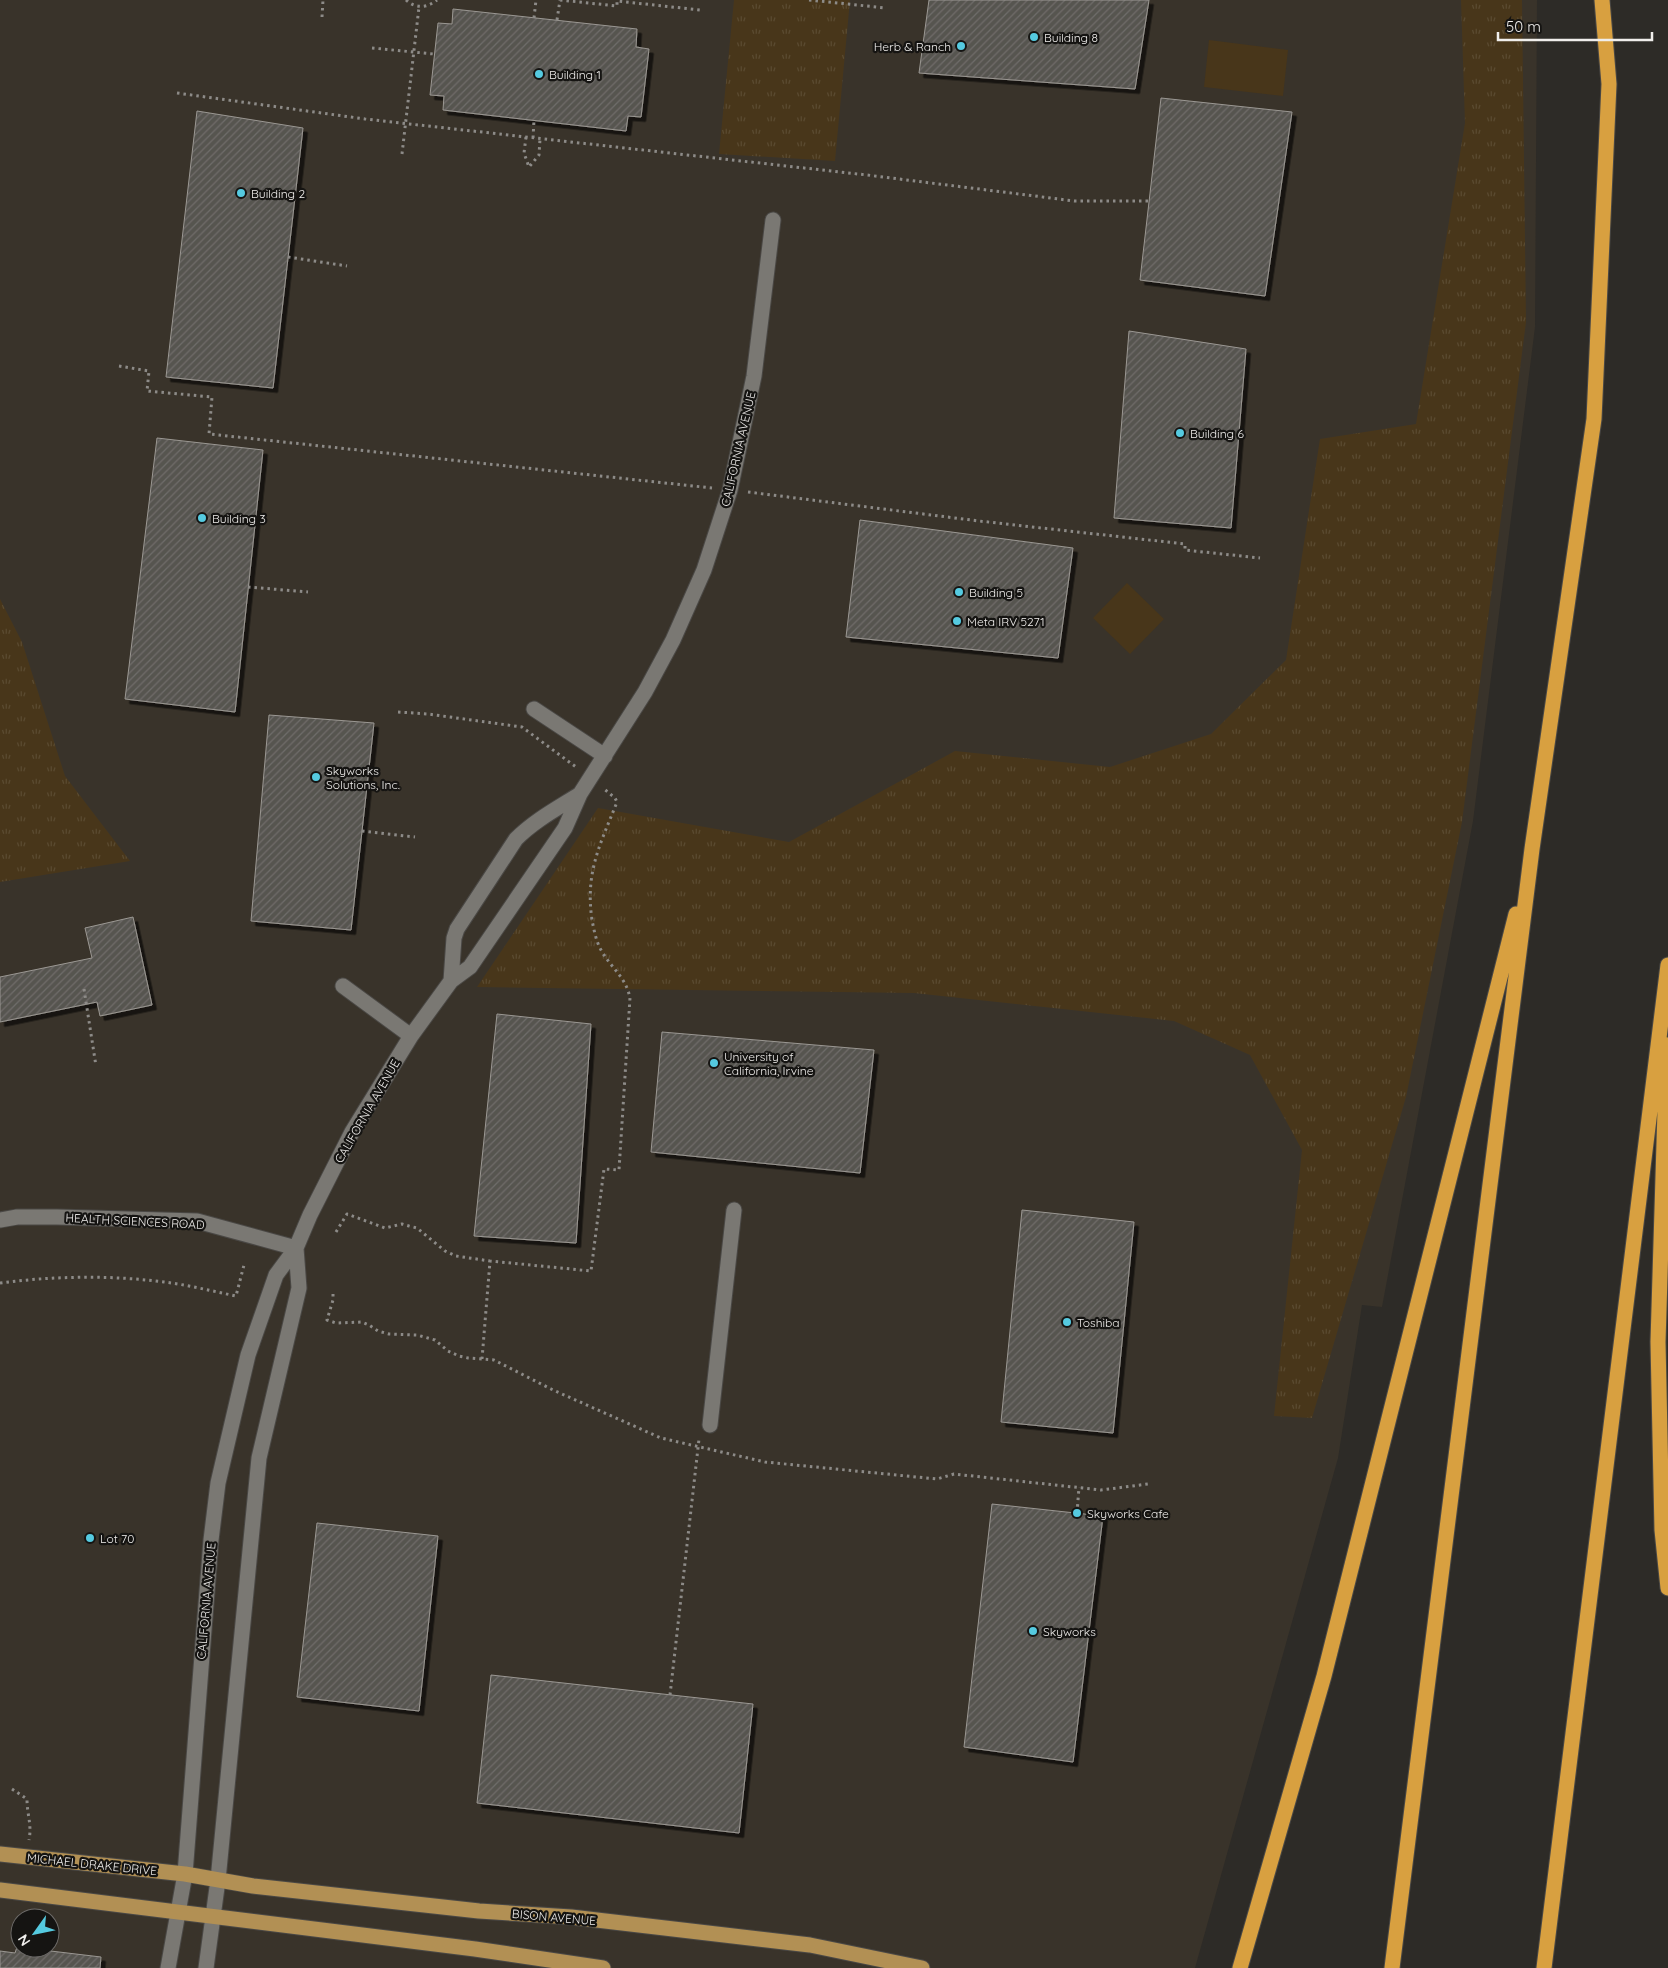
<svg xmlns="http://www.w3.org/2000/svg" width="1668" height="1968" viewBox="0 0 1668 1968" font-family="Quicksand,sans-serif">
<style>
.built{fill:#39332a;fill-rule:evenodd}
.grass{fill:url(#grass-tufts)}
.park{fill:#48361a}
.building{fill:url(#building-hatch);stroke:#9b9893;filter:url(#shadow)}
.lines{fill:none;stroke-linecap:round;stroke-linejoin:round}
.minor-casing{stroke:#4a4845;stroke-width:17}
.major-casing{stroke:#4a4845;stroke-width:17}
.highway-casing{stroke:#4a4845;stroke-width:17}
.path{stroke:#8d8b88;stroke-width:3;stroke-dasharray:2.5 4;stroke-linecap:butt}
.minor{stroke:#7a7873;stroke-width:15}
.major{stroke:#b29054;stroke-width:15}
.highway{stroke:#d8a040;stroke-width:15}
.poi-dot{fill:#55cae0;stroke:#151412;stroke-width:2}
.labels{text-anchor:middle;dominant-baseline:central;stroke-width:4.5;stroke-linejoin:round;paint-order:stroke}
.poi-label{font-size:12px;fill:#f0eeec;stroke:#151412;text-anchor:start}
.street-label{font-size:12px;fill:#f0eeec;stroke:#151412}
</style>
<defs>
<pattern id="grass-tufts" width="24" height="20" patternUnits="userSpaceOnUse" patternTransform="scale(1.25)"><rect width="24" height="20" fill="#48361a"/><path d="M3 7l-1-3M5 7V3M7 7l1-3M15 17l-1-3M17 17v-4M19 17l1-3" fill="none" stroke="#5a4a30"/></pattern>
<pattern id="building-hatch" width="6" height="6" patternUnits="userSpaceOnUse" patternTransform="scale(1.25)"><rect width="6" height="6" fill="#575450"/><path d="M-1 1l2-2M0 6l6-6M5 7l2-2" fill="none" stroke="#6f6d69"/></pattern>
<filter id="shadow"><feDropShadow dx="4.5" dy="4.5" stdDeviation="0" flood-color="#0009"/></filter>
</defs>
<rect width="100%" height="100%" fill="#2d2b27"/>
<path class="built" d="M0,0H1537L1535,327L1473,821L1382,1307L1362,1305L1338,1458L1195,1968H0ZM20,1918H50V1948H20Z"/>
<path class="grass" d="M734,0H850L835,161L719,154Z
M1461,0H1522L1526,322L1462,822L1406,1097L1312,1418L1274,1416L1302,1150L1250,1055L1174,1021L914,993L477,987L598,808L789,842L955,751L1110,767L1211,734L1286,660L1320,439L1416,424L1465,123Z
M0,599L22,642L65,776L130,861L0,882Z"/>
<path class="park" d="M1209,40L1288,50L1283,96L1204,87Z
M1127,583L1164,619L1130,654L1093,618Z"/>
<path class="building" d="M929,0H1149L1135,89L919,73Z
M453,9L637,29L636,47L649,49L641,117L628,116L626,131L443,110L444,96L430,95L438,23L452,24Z
M1161,98L1292,112L1265,296L1140,280Z
M197,111L303,128L273,388L166,377Z
M1129,331L1246,349L1231,528L1114,518Z
M157,438L263,450L235,712L125,699Z
M860,520L1073,548L1058,658L846,637Z
M269,715L374,723L351,930L251,921Z
M133,917L152,1005L100,1016L97,1002L0,1022V977L92,958L85,928Z
M497,1014L591,1024L576,1243L474,1236Z
M662,1032L874,1050L860,1173L651,1152Z
M1022,1210L1134,1222L1113,1433L1001,1422Z
M992,1504L1103,1516L1073,1762L964,1747Z
M317,1523L438,1536L419,1711L297,1697Z
M491,1675L753,1704L739,1833L477,1803Z
M17,1947L101,1957L100,1968H0V1951L15,1953Z"/>
<g class="lines">
<defs>
<path id="minor" d="M534,709L605,756
M451,981L454,938L457,929L516,839C535,820 558,808 580,794
M343,986L411,1036
M0,1220L17,1217H57L197,1221L296,1248
M710,1425L734,1210
M168,1968L185,1874L211,1540L218,1483L248,1355L276,1275L296,1248L310,1215L352,1132L411,1036L451,981L470,967L565,828L580,794L645,692L673,640L704,570L730,490L754,376L773,220
M206,1968L218,1880L259,1458L299,1288L296,1248"/>
<path id="major" d="M0,1854L185,1874L253,1886L479,1911L571,1917L810,1945L922,1968
M0,1890L475,1949L603,1968"/>
<path id="highway" d="M1667,1045L1658,1342L1662,1530L1668,1588
M1240,1968L1324,1676L1516,914
M1392,1968L1532,849L1594,419L1609,84L1602,0
M1544,1968L1668,965"/>
</defs>
<use href="#minor" class="minor-casing"/>
<use href="#major" class="major-casing"/>
<use href="#highway" class="highway-casing"/>
<path class="path" d="M406,0C416,9 427,8 437,0
M560,0L617,6V1L700,10
M809,0L886,8
M322,17L323,0
M534,18L536,0
M557,20L560,0
M372,48L434,54
M177,93L365,119L867,175L1035,196L1074,201H1149
M526,137L524,153L529,167L539,155L540,139
M533,138L534,120
M402,154L419,7
M288,257L347,266
M119,366L149,371L147,391L212,397L209,434L712,488
M748,492L979,521L1185,544V550L1260,558
M248,587L308,592
M398,712L428,714L522,727L576,767
M362,831L415,837
M84,989L96,1066
M336,1232L347,1214L385,1228L402,1224L409,1226L417,1228L445,1251L456,1256L490,1261
M0,1283C54,1276 110,1275 164,1282C188,1285 212,1291 236,1296L244,1265
M333,1294V1300L327,1320L336,1323L362,1322L369,1325L378,1331L389,1334L417,1335L435,1340L448,1351L459,1356L468,1358L494,1360L553,1390L661,1438L765,1462L937,1479L954,1474L1101,1490L1148,1484
M482,1359L490,1261L591,1271L604,1169L619,1170L630,998C626,977 611,968 601,950C596,941 594,930 592,920C585,872 600,845 617,802L615,798L603,788
M1077,1513L1079,1487
M670,1695L699,1439
M12,1789L27,1799C27,1815 32,1824 29,1840"/>
<use href="#minor" class="minor"/>
<use href="#major" class="major"/>
<use href="#highway" class="highway"/>
</g>
<g class="poi-dot">
<circle cx="1034" cy="37" r="5"/>
<circle cx="961" cy="46" r="5"/>
<circle cx="539" cy="74" r="5"/>
<circle cx="241" cy="193" r="5"/>
<circle cx="1180" cy="433" r="5"/>
<circle cx="202" cy="518" r="5"/>
<circle cx="959" cy="592" r="5"/>
<circle cx="957" cy="621" r="5"/>
<circle cx="316" cy="777" r="5"/>
<circle cx="714" cy="1063" r="5"/>
<circle cx="1067" cy="1322" r="5"/>
<circle cx="1077" cy="1513" r="5"/>
<circle cx="90" cy="1538" r="5"/>
<circle cx="1033" cy="1631" r="5"/>
</g>
<g class="labels">
<g class="poi-label">
<text x="1044" y="37">Building 8</text>
<text x="951" y="46" text-anchor="end">Herb &amp; Ranch</text>
<text x="549" y="74">Building 1</text>
<text x="251" y="193">Building 2</text>
<text x="1190" y="433">Building 6</text>
<text x="212" y="518">Building 3</text>
<text x="969" y="592">Building 5</text>
<text x="967" y="621">Meta IRV 5271</text>
<text x="326" y="770">Skyworks<tspan x="326" dy="14">Solutions, Inc.</tspan></text>
<text x="724" y="1056">University of<tspan x="724" dy="14">California, Irvine</tspan></text>
<text x="1077" y="1322">Toshiba</text>
<text x="1087" y="1513">Skyworks Cafe</text>
<text x="100" y="1538">Lot 70</text>
<text x="1043" y="1631">Skyworks</text>
</g>
<g class="street-label">
<text transform="translate(738 449) rotate(-77)">CALIFORNIA AVENUE</text>
<text transform="translate(367 1111) rotate(-60)">CALIFORNIA AVENUE</text>
<text transform="translate(135 1221) rotate(3)">HEALTH SCIENCES ROAD</text>
<text transform="translate(206 1601) rotate(-85)">CALIFORNIA AVENUE</text>
<text transform="translate(92 1864) rotate(6)">MICHAEL DRAKE DRIVE</text>
<text transform="translate(554 1917) rotate(5)">BISON AVENUE</text>
</g>
</g>
<g transform="translate(35 1933) rotate(237)"><circle r="24" fill="#151412" stroke="#6d6b69"/>
<path d="M0-4L9 19L0 12L-9 19Z" fill="#55cae0"/>
<text y="-8" font-size="14" font-weight="bold" text-anchor="middle" fill="#f0eeec">N</text>
</g>
<path d="M1498 32v8h154v-8" fill="none" stroke="#f0eeec" stroke-width="2.5"/>
<text x="1506" y="32" font-size="15" fill="#f0eeec" stroke="#151412" stroke-width="4" paint-order="stroke">50 m</text>
</svg>
